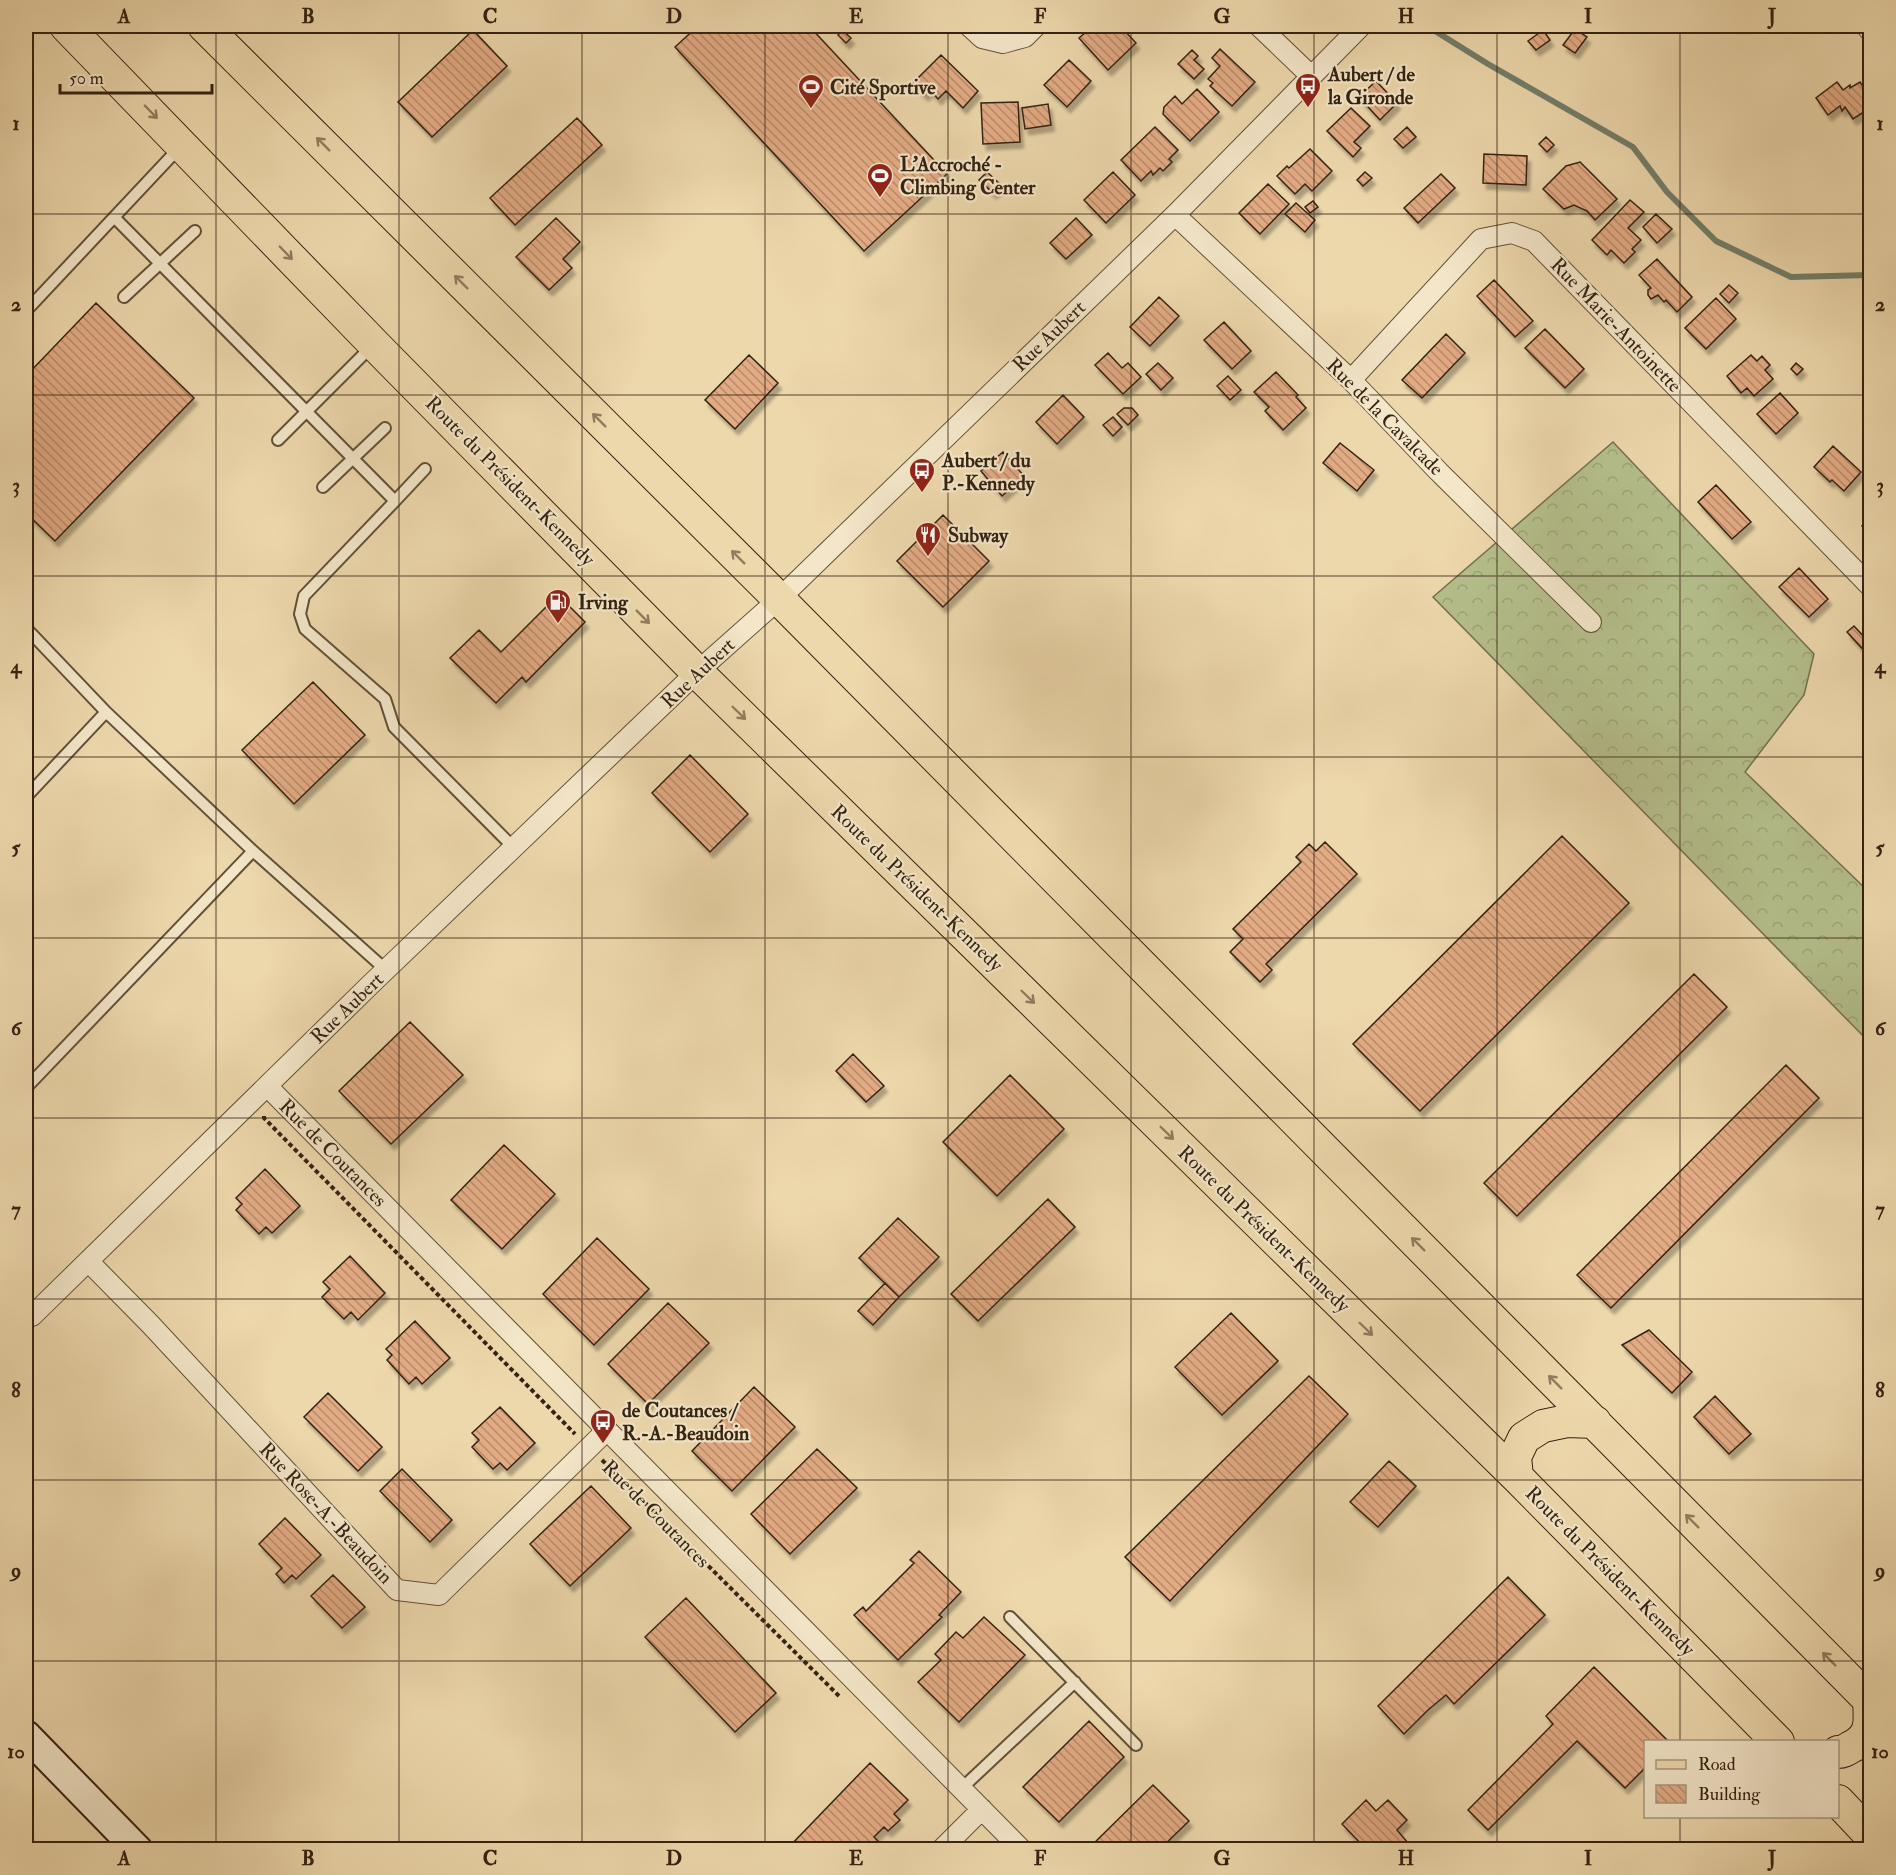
<svg xmlns="http://www.w3.org/2000/svg" width="1896" height="1875" viewBox="0 0 1896 1875" font-family="'IM FELL Double Pica',serif">
<style>
.forest{fill:url(#forest-crowns);stroke:#74704f;stroke-width:1.5}
.lines{fill:none;stroke-linecap:round;stroke-linejoin:round}
.stream{stroke:#727e6a;stroke-width:6}
.building{fill:url(#building-back-hatch);stroke:#352212;stroke-width:1.5;filter:url(#shadow)}
.lane-casing{stroke:#635038;stroke-width:14}
.street-casing{stroke:#635038;stroke-width:22}
.secondary-casing{stroke:#352212;stroke-width:32}
.primary-casing{stroke:#352212;stroke-width:34}
.path{stroke:#352212;stroke-width:4;stroke-dasharray:4.5 3;stroke-linecap:butt}
.lane{stroke:#f3e6c9;stroke-width:10}
.street{stroke:#f3e6c9;stroke-width:20}
.secondary{stroke:#f3e6c9;stroke-width:28}
.primary{stroke:#edd8ac;stroke-width:32}
.oneway{stroke:#917d5f}
.grid{fill:none;stroke:#352212;stroke-width:1.5;stroke-opacity:0.55}
.labels{text-anchor:middle;dominant-baseline:central;stroke-width:4.5;stroke-linejoin:round;paint-order:stroke}
.poi-label{font-size:20px;font-weight:bold;fill:#352212;stroke:#f3e6c9;text-anchor:start}
.street-label{font-size:20px;fill:#352212;stroke:#f3e6c9}
.neatline{fill:none;stroke:#352212;stroke-width:2}
.grid-label{font-size:20px;text-anchor:middle;font-weight:bold;fill:#352212}
</style>
<defs>
<pattern id="forest-crowns" width="20" height="18" patternUnits="userSpaceOnUse" patternTransform="scale(1.5)"><rect width="20" height="18" fill="#b4bf8c"/><path d="M2 6a3 3 0 1 1 6 0M12 15a3 3 0 1 1 6 0" fill="none" stroke="#9ba478"/></pattern>
<pattern id="building-back-hatch" width="6" height="6" patternUnits="userSpaceOnUse" patternTransform="scale(1.5)"><rect width="6" height="6" fill="#e3ab84"/><path d="M-1 5l2 2M0 0l6 6M5-1l2 2" fill="none" stroke="#b98b6b"/></pattern>
<filter id="shadow"><feDropShadow dx="3.5" dy="6" stdDeviation="1.5" flood-color="#0004"/></filter>
</defs>
<rect width="100%" height="100%" fill="#edd8ac"/>
<filter id="stains"><feTurbulence type="fractalNoise" baseFrequency=".00333" numOctaves="4"/><feColorMatrix values="0 0 0 0 .2 0 0 0 0 .09 0 0 0 0 .02 0 0 0 .5 -.17"/></filter>
<radialGradient id="worn" r=".72"><stop offset=".6" stop-color="#630" stop-opacity="0"/><stop offset="1" stop-color="#630" stop-opacity=".3"/></radialGradient>
<path class="forest" d="M1613,442L1814,654L1804,695L1745,772L1870,893V1043L1433,597Z"/>
<g class="lines">
<path class="stream" d="M1435,31L1488,64L1633,147L1667,192L1716,241L1791,277L1870,275"/>
</g>
<path class="building" d="M698,26H809L947,174L864,251L675,47Z
M1093,26H1120L1136,43L1108,70L1079,38Z
M1575,29L1587,37L1575,53L1563,45Z
M473,30L507,66L432,137L398,102Z
M842,30L851,38L846,43L838,35Z
M1543,30L1550,40L1536,50L1528,41Z
M1220,49L1255,82L1232,106L1210,86L1213,83L1208,79L1220,66L1212,58Z
M1192,50L1198,56L1194,60L1204,69L1194,79L1178,64Z
M941,55L978,91L963,108L946,91L938,99L930,90L925,95L912,84Z
M1069,60L1091,81L1067,107L1044,85Z
M1376,81L1397,103L1380,120L1359,97Z
M1837,82L1843,90L1850,85V88L1860,82L1870,98V108L1853,119L1845,107L1842,111L1840,106L1828,115L1816,98Z
M1197,89L1219,112L1190,141L1163,114L1164,107L1175,96L1182,104Z
M1018,102L1020,142L983,144L981,103Z
M1048,104L1051,125L1025,129L1022,108Z
M1351,108L1370,126L1354,142L1361,148L1353,157L1327,131Z
M577,118L602,145L515,225L490,198Z
M1155,127L1178,150L1169,159L1172,162L1163,171L1160,168L1153,175L1151,171L1141,181L1121,160Z
M1407,127L1416,137L1403,148L1394,139Z
M1546,137L1554,145L1547,152L1539,144Z
M1310,149L1332,171L1312,191L1305,184L1295,194L1277,176L1287,166L1289,168Z
M1484,154L1527,156L1526,185L1483,183Z
M1580,162L1617,199L1595,220L1587,211L1574,205L1564,209L1543,189L1566,166Z
M987,172L1001,185L993,193L979,180Z
M1113,172L1135,195L1106,223L1084,200Z
M1365,172L1372,178L1363,186L1357,180Z
M1441,174L1455,188L1418,223L1404,208Z
M1268,184L1289,204L1260,234L1239,213Z
M1630,200L1644,212L1628,228L1641,240L1632,249L1635,252L1624,263L1611,250L1607,255L1592,240Z
M1313,201L1318,207L1310,213L1305,207Z
M1296,203L1315,220L1305,232L1285,214Z
M1656,214L1672,229L1657,243L1643,227Z
M556,218L580,242L563,259L572,268L549,290L516,257Z
M1076,218L1092,235L1066,259L1050,243Z
M1657,259L1692,297L1677,312L1666,300L1664,302L1658,295L1651,299L1648,295V290L1651,288L1639,275Z
M1494,280L1533,321L1515,337L1477,296Z
M1729,285L1738,293L1729,303L1720,294Z
M1159,297L1179,316L1150,346L1130,327Z
M1716,298L1736,319L1706,349L1685,328Z
M96,303L194,398L55,541L26,513V376Z
M1224,322L1251,351L1232,369L1204,340Z
M1545,329L1584,369L1565,388L1525,348Z
M1446,334L1465,353L1422,398L1402,380Z
M1108,353L1122,368L1128,363L1141,377L1123,394L1095,365Z
M749,355L778,383L735,429L705,400Z
M1751,355L1757,361L1762,356L1770,365L1765,370L1773,379L1754,396L1747,388L1741,393L1727,376Z
M1158,363L1173,378L1161,390L1146,374Z
M1796,363L1803,369L1797,375L1791,369Z
M1276,372L1298,395L1296,397L1306,408L1283,430L1265,411L1269,407L1254,392Z
M1228,376L1241,390L1230,400L1217,386Z
M1780,393L1798,413L1776,434L1757,414Z
M1063,395L1084,417L1057,444L1036,422Z
M1124,408H1132L1138,415L1128,425L1117,414Z
M1113,417L1122,427L1113,436L1103,425Z
M1340,443L1374,470L1357,491L1323,463Z
M1833,446L1861,472L1844,491L1832,480L1830,482L1814,467Z
M1003,452L1024,476L1002,496L981,471Z
M1716,485L1751,522L1732,539L1698,502Z
M943,515L989,561L943,607L897,561Z
M1870,517V535L1862,526Z
M1799,568L1828,599L1809,617L1779,587Z
M558,595L585,622L526,682L522,677L496,703L450,658L479,630L501,652Z
M1854,626L1866,639L1870,634V657L1847,632Z
M313,682L365,735L294,804L242,750Z
M690,755L748,814L710,852L652,793Z
M1562,836L1629,903L1420,1111L1353,1044Z
M1325,842L1357,874L1266,964L1272,970L1260,982L1230,952L1243,939L1233,929L1301,862L1296,857L1309,844L1316,851Z
M1694,974L1727,1007L1517,1216L1484,1183Z
M410,1022L463,1075L391,1144L339,1091Z
M853,1054L884,1086L866,1102L836,1071Z
M1786,1065L1819,1098L1611,1308L1577,1275Z
M1010,1075L1064,1129L997,1196L943,1142Z
M504,1145L555,1194L502,1249L451,1200Z
M265,1169L300,1206L272,1233L266,1227L259,1234L236,1210L242,1204L236,1198Z
M1048,1199L1075,1227L978,1321L951,1294Z
M898,1218L939,1257L899,1297L859,1258Z
M597,1238L649,1289L594,1345L543,1294Z
M350,1256L385,1293L358,1320L351,1312L344,1319L322,1297L330,1289L323,1282Z
M885,1283L899,1297L873,1325L858,1311Z
M668,1303L709,1343L648,1404L608,1364Z
M1231,1313L1278,1361L1222,1415L1175,1367Z
M415,1321L450,1358L422,1384L416,1377L409,1384L387,1360L392,1355L386,1349Z
M1649,1330L1692,1372L1672,1393L1622,1345Z
M1309,1376L1348,1414L1170,1601L1125,1557Z
M754,1387L795,1427L732,1491L692,1451Z
M328,1393L382,1447L358,1471L304,1417Z
M1715,1396L1751,1434L1729,1454L1694,1417Z
M500,1407L535,1443L507,1470L500,1463L493,1469L472,1447L479,1440L472,1433Z
M817,1449L857,1488L790,1554L751,1514Z
M1389,1461L1416,1486L1378,1527L1350,1502Z
M402,1469L452,1520L430,1542L380,1491Z
M591,1486L631,1528L570,1586L530,1544Z
M285,1518L321,1555L296,1579L292,1575L284,1583L276,1574L282,1568L259,1544Z
M919,1551L961,1592L939,1615L942,1617L898,1660L854,1615L863,1607L866,1611L914,1563L910,1560Z
M333,1575L365,1607L342,1628L311,1596Z
M1508,1577L1545,1615L1454,1704L1446,1695L1428,1710L1404,1734L1378,1706Z
M686,1598L776,1693L735,1732L645,1637Z
M984,1617L1025,1655L959,1722L918,1682L941,1660L935,1654L956,1632L963,1638Z
M1594,1667L1669,1742H1646V1767L1625,1788L1577,1741L1488,1830L1468,1810L1553,1724L1546,1716Z
M1089,1721L1124,1757L1059,1822L1023,1787Z
M870,1763L908,1800L894,1814L900,1820L888,1831L884,1827L874,1837L878,1841L870,1850H786Z
M1153,1785L1189,1821L1159,1850H1087Z
M1366,1800L1376,1811L1388,1800L1407,1820L1397,1830L1408,1843L1401,1850H1367L1342,1824Z"/>
<g class="lines">
<defs>
<path id="lane" d="M114,217L395,501L304,596L300,614L305,629L385,699L394,727L514,848
M124,297L195,231
M26,311L180,147
M278,440L371,347
M323,487L385,428
M395,501L425,469
M26,628L106,712L253,851L26,1088
M26,797L106,712
M253,851L386,970
M1010,1617L1136,1745
M962,1788L1075,1682"/>
<path id="street" d="M969,26L982,38L1003,43L1025,37L1036,26
M1259,26L1310,75
M1866,26L1870,31
M1175,215L1351,380L1439,472L1591,622
M1351,380L1481,239L1512,233L1534,241L1870,586
M267,1086L1022,1850
M88,1261L151,1325L397,1590L439,1595L607,1430
M32,1316L371,984L697,672L779,599L1175,215L1361,26
M941,1850L982,1809"/>
<path id="secondary" d="M26,1735L138,1850"/>
<path id="primary" d="M66,26L374,344L697,672L1517,1477L1778,1742
M204,26L779,599L1870,1701
M1517,1477L1515,1457L1524,1438L1543,1426L1567,1421L1595,1422
M1838,1752C1843,1752 1846,1750 1851,1747C1873,1736 1870,1721 1869,1700
M1838,1801L1870,1835"/>
</defs>
<use href="#lane" class="lane-casing"/>
<use href="#street" class="street-casing"/>
<use href="#secondary" class="secondary-casing"/>
<use href="#primary" class="primary-casing"/>
<path class="path" d="M264,1116V1118L575,1434
M602,1460L839,1696"/>
<use href="#lane" class="lane"/>
<use href="#street" class="street"/>
<use href="#secondary" class="secondary"/>
<use href="#primary" class="primary"/>
</g>
<defs><path id="oneway-shaft" d="M-6 0H5M1.5-3L5.5 0L1.5 3" fill="none" stroke-width="1.6" stroke-linecap="round" stroke-linejoin="round" transform="scale(1.5)"/></defs>
<g class="oneway">
<use href="#oneway-shaft" transform="translate(151 112) rotate(46)"/>
<use href="#oneway-shaft" transform="translate(323 144) rotate(-135)"/>
<use href="#oneway-shaft" transform="translate(286 253) rotate(46)"/>
<use href="#oneway-shaft" transform="translate(461 282) rotate(-135)"/>
<use href="#oneway-shaft" transform="translate(599 420) rotate(-135)"/>
<use href="#oneway-shaft" transform="translate(738 557) rotate(-135)"/>
<use href="#oneway-shaft" transform="translate(643 617) rotate(45)"/>
<use href="#oneway-shaft" transform="translate(739 713) rotate(44)"/>
<use href="#oneway-shaft" transform="translate(1028 997) rotate(44)"/>
<use href="#oneway-shaft" transform="translate(1167 1133) rotate(44)"/>
<use href="#oneway-shaft" transform="translate(1418 1244) rotate(-135)"/>
<use href="#oneway-shaft" transform="translate(1366 1329) rotate(44)"/>
<use href="#oneway-shaft" transform="translate(1555 1382) rotate(-135)"/>
<use href="#oneway-shaft" transform="translate(1692 1521) rotate(-135)"/>
<use href="#oneway-shaft" transform="translate(1829 1659) rotate(-135)"/>
</g>
<path class="grid" d="M216,26V1850M399,26V1850M582,26V1850M765,26V1850M948,26V1850M1131,26V1850M1314,26V1850M1497,26V1850M1680,26V1742M26,214H1870M26,395H1870M26,576H1870M26,757H1870M26,938H1870M26,1118H1870M26,1299H1870M26,1480H1870M26,1661H1870M1680,1816V1850"/>
<defs>
<symbol id="bus-pin" viewBox="-11 -11 22 30"><path d="M0 17L-7.5 6A9.5 9.5 0 1 1 7.5 6Z" fill="#8f2418" stroke="#f3e6c9"/><path d="M-5-6H5V4H4V6H2V4H-2V6H-4V4H-5ZM-3.5-4V0h7V-4ZM-3.5 1.2v1.5H-2V1.2ZM2 1.2v1.5H3.5V1.2Z" fill="#fff"/></symbol>
<symbol id="stadium-pin" viewBox="-11 -11 22 30"><path d="M0 17L-7.5 6A9.5 9.5 0 1 1 7.5 6Z" fill="#8f2418" stroke="#f3e6c9"/><path d="M0-5a6.5 5 0 1 0 0 10a6.5 5 0 1 0 0-10ZM-3.5-1.8h7v3.6h-7Z" fill="#fff"/></symbol>
<symbol id="restaurant-pin" viewBox="-11 -11 22 30"><path d="M0 17L-7.5 6A9.5 9.5 0 1 1 7.5 6Z" fill="#8f2418" stroke="#f3e6c9"/><path d="M-5-6h1v4h1v-4h1v4h1v-4h1v5L-1.5 .5V6h-2V.5L-5-1ZM5-6V6H3V1.5H1.5Q1.5-4 5-6Z" fill="#fff"/></symbol>
<symbol id="fuel-pin" viewBox="-11 -11 22 30"><path d="M0 17L-7.5 6A9.5 9.5 0 1 1 7.5 6Z" fill="#8f2418" stroke="#f3e6c9"/><path d="M-5.5-6h7V0h2V4h1.3V-2.5L3-4.5l.8-.8L6-3V5H2.5V1h-1V6h-7ZM-4.2-4.7v3.2H.2V-4.7Z" fill="#fff"/></symbol>
</defs>
<g fill-rule="evenodd">
<use href="#bus-pin" x="1293" y="71" width="30" height="40"/>
<use href="#stadium-pin" x="796" y="72" width="30" height="40"/>
<use href="#stadium-pin" x="865" y="161" width="30" height="40"/>
<use href="#bus-pin" x="907" y="456" width="30" height="40"/>
<use href="#restaurant-pin" x="913" y="520" width="30" height="40"/>
<use href="#fuel-pin" x="543" y="587" width="30" height="40"/>
<use href="#bus-pin" x="588" y="1407" width="30" height="40"/>
</g>
<g class="labels">
<g class="poi-label">
<text x="1328" y="74">Aubert / de<tspan x="1328" dy="23">la Gironde</tspan></text>
<text x="830" y="87">Cité Sportive</text>
<text x="900" y="164">L'Accroché -<tspan x="900" dy="23">Climbing Center</tspan></text>
<text x="942" y="460">Aubert / du<tspan x="942" dy="23">P.-Kennedy</tspan></text>
<text x="948" y="535">Subway</text>
<text x="578" y="602">Irving</text>
<text x="622" y="1410">de Coutances /<tspan x="622" dy="23">R.-A.-Beaudoin</tspan></text>
</g>
<g class="street-label">
<text transform="translate(1616 325) rotate(46)">Rue Marie-Antoinette</text>
<text transform="translate(1049 336) rotate(-44)">Rue Aubert</text>
<text transform="translate(1385 417) rotate(45)">Rue de la Cavalcade</text>
<text transform="translate(510 481) rotate(45)">Route du Président-Kennedy</text>
<text transform="translate(698 673) rotate(-43)">Rue Aubert</text>
<text transform="translate(917 888) rotate(44)">Route du Président-Kennedy</text>
<text transform="translate(347 1008) rotate(-44)">Rue Aubert</text>
<text transform="translate(333 1153) rotate(45)">Rue de Coutances</text>
<text transform="translate(1264 1229) rotate(44)">Route du Président-Kennedy</text>
<text transform="translate(326 1513) rotate(47)">Rue Rose-A.-Beaudoin</text>
<text transform="translate(656 1514) rotate(45)">Rue de Coutances</text>
<text transform="translate(1610 1571) rotate(45)">Route du Président-Kennedy</text>
</g>
</g>
<rect width="1896" height="1875" fill="none" stroke="#edd8ac" stroke-width="66"/>
<rect x="1644" y="1740" width="195" height="78" fill="#f3e6c9" stroke="#a79880" stroke-width="1.5"/>
<rect x="1656" y="1760" width="30" height="9" fill="#edd8ac" stroke="#a79880" stroke-width="1.5"/>
<text x="1698" y="1770" font-size="18" fill="#352212">Road</text>
<rect x="1656" y="1785" width="30" height="18" fill="url(#building-back-hatch)" stroke="#a79880" stroke-width="1.5"/>
<text x="1698" y="1800" font-size="18" fill="#352212">Building</text>
<path d="M60 84v9h152v-9" fill="none" stroke="#352212" stroke-width="3"/>
<text x="69" y="84" font-size="18" fill="#352212" stroke="#f3e6c9" stroke-width="4.5" paint-order="stroke">50 m</text>
<rect x="33" y="33" width="1830" height="1809" class="neatline"/>
<g class="grid-label">
<text x="124" y="23">A</text>
<text x="308" y="23">B</text>
<text x="490" y="23">C</text>
<text x="674" y="23">D</text>
<text x="856" y="23">E</text>
<text x="1040" y="23">F</text>
<text x="1222" y="23">G</text>
<text x="1406" y="23">H</text>
<text x="1588" y="23">I</text>
<text x="1772" y="23">J</text>
<text x="16" y="130">1</text>
<text x="1880" y="130">1</text>
<text x="16" y="311">2</text>
<text x="1880" y="311">2</text>
<text x="16" y="492">3</text>
<text x="1880" y="492">3</text>
<text x="16" y="673">4</text>
<text x="1880" y="673">4</text>
<text x="16" y="854">5</text>
<text x="1880" y="854">5</text>
<text x="16" y="1035">6</text>
<text x="1880" y="1035">6</text>
<text x="16" y="1216">7</text>
<text x="1880" y="1216">7</text>
<text x="16" y="1397">8</text>
<text x="1880" y="1397">8</text>
<text x="16" y="1577">9</text>
<text x="1880" y="1577">9</text>
<text x="16" y="1758">10</text>
<text x="1880" y="1758">10</text>
<text x="124" y="1865">A</text>
<text x="308" y="1865">B</text>
<text x="490" y="1865">C</text>
<text x="674" y="1865">D</text>
<text x="856" y="1865">E</text>
<text x="1040" y="1865">F</text>
<text x="1222" y="1865">G</text>
<text x="1406" y="1865">H</text>
<text x="1588" y="1865">I</text>
<text x="1772" y="1865">J</text>
</g>
<rect width="100%" height="100%" filter="url(#stains)"/>
<rect width="100%" height="100%" fill="url(#worn)"/>
</svg>
